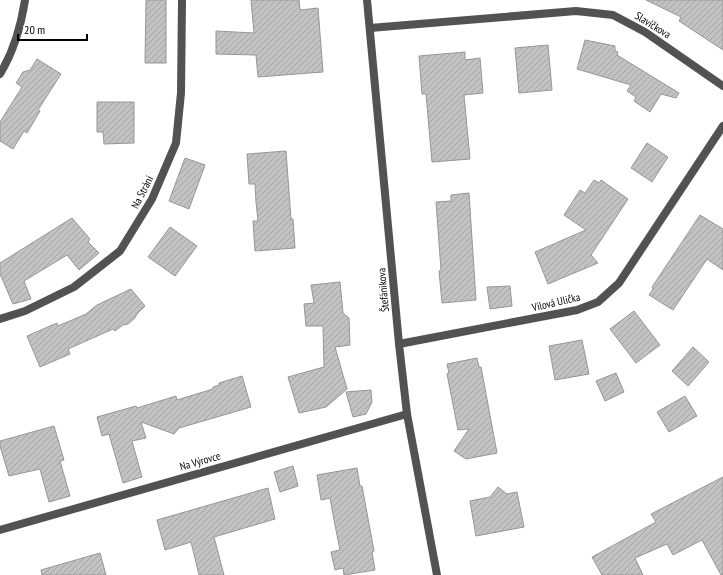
<svg xmlns="http://www.w3.org/2000/svg" width="723" height="575" viewBox="0 0 723 575" font-family="'PT Sans Narrow',sans-serif">
<style>
.building{fill:url(#building-hatch);stroke:#969696}
.lines{fill:none;stroke-linecap:round;stroke-linejoin:round}
.minor{stroke:#525252;stroke-width:8}
.tertiary{stroke:#525252;stroke-width:8}
.labels{text-anchor:middle;dominant-baseline:central;stroke-width:3.5;stroke-linejoin:round;paint-order:stroke}
.street-label{font-size:11px;fill:#000;stroke:#fff}
</style>
<defs>
<pattern id="building-hatch" width="6" height="6" patternUnits="userSpaceOnUse"><rect width="6" height="6" fill="#c2c2c2"/><path d="M-1 1l2-2M0 6l6-6M5 7l2-2" fill="none" stroke="#a5a5a5"/></pattern>
</defs>
<rect width="100%" height="100%" fill="#fff"/>
<path class="building" d="M146,0H166V63H145Z
M251,0H299L300,10L318,8L323,72L258,77L256,55L216,54V31L254,33Z
M646,0H723V50L679,21L681,17Z
M585,40L615,46V51L618,52L617,55L679,93L676,98L661,94L650,112L634,101L636,97L627,91L631,85L577,69Z
M548,45L552,90L519,93L515,48Z
M465,52V60L480,58L483,93L464,95L470,159L432,162L426,94H422L419,56Z
M37,59L61,74L38,110L40,111L27,133L24,131L13,149L0,141V122L22,87L16,83L23,72L30,70Z
M97,102H134V143L104,144L103,132H97Z
M647,143L668,157L652,182L631,168Z
M286,151L291,219H293L295,248L255,251L253,221H258L256,202L255,184H249L247,154Z
M185,158L205,165L189,209L169,201Z
M594,180L599,183L601,180L628,199L591,255L598,263L548,284L535,252L586,230L564,215L580,190L585,193Z
M469,193L476,300L442,303L439,271L441,270L436,202L451,201V195Z
M700,215L723,229V270L707,259L673,310L649,295L653,289L652,287Z
M72,218L90,239L88,242L99,253L79,270L67,255L24,281L31,299L13,304L0,274V263Z
M170,227L197,246L175,276L148,257Z
M340,282L343,313L349,318L350,345L335,347L347,389L326,407L299,413L288,377L324,367L323,326H306L304,304L314,303L311,285Z
M510,286L512,306L490,309L487,287Z
M131,289L145,306L137,314L135,318L128,324L123,325L115,331L113,329L68,349L70,354L40,367L27,336L57,323L58,326L86,314L97,305Z
M634,311L660,345L636,363L610,329Z
M582,340L589,374L555,380L549,346Z
M693,347L709,362L688,386L672,371Z
M477,358L479,367H481L497,453L466,459L454,451L469,429L458,430L447,374L449,373L447,364Z
M616,373L624,392L605,401L596,381Z
M242,376L251,407L179,428L174,434L141,422L146,438L132,441L142,477L123,483L109,434L102,436L97,417L136,406L137,408L176,396L177,400L213,389V387L219,385V383Z
M371,390L372,402L366,414L353,417L346,392Z
M685,396L697,416L669,432L657,412Z
M54,426L64,460L60,461L70,496L49,502L40,469L9,476L0,446V441Z
M293,466L298,486L280,492L274,472Z
M357,468L360,486H362L374,551L372,552L375,570L344,575L343,568L335,570L331,552L340,550L335,525L330,498L321,500L317,475Z
M723,477V575H721L702,540L673,555L667,544L635,558L643,575H602L592,557L656,522L651,514Z
M498,487L507,494L517,492L524,527L476,536L470,501L490,497Z
M268,488L275,519L214,537L224,575H199L191,542L165,550L157,520Z
M100,553L106,575H42L41,570Z"/>
<g class="lines">
<path class="minor" d="M370,28L576,11L613,15L645,32L723,86
M0,74C14,51 21,26 25,0
M0,319L25,311L74,287L120,251L152,199L176,143L181,93L182,0
M399,344L577,310L598,302L619,283L723,126
M0,530L407,414"/>
<path class="tertiary" d="M367,0L399,344L407,414L437,575"/>
</g>
<g class="labels">
<g class="street-label">
<text transform="translate(653 25) rotate(32)">Slavíčkova</text>
<text transform="translate(142 192) rotate(-63)">Na Stráni</text>
<text transform="translate(383 290) rotate(-95)">Štefánikova</text>
<text transform="translate(556 302) rotate(-13)">Vilová Ulička</text>
<text transform="translate(200 461) rotate(-16)">Na Výrovce</text>
</g>
</g>
<path d="M18 34v6h69v-6" fill="none" stroke="#000000" stroke-width="2"/>
<text x="24" y="34" font-size="12" fill="#000000" stroke="#ffffff" stroke-width="3" paint-order="stroke">20 m</text>
</svg>
